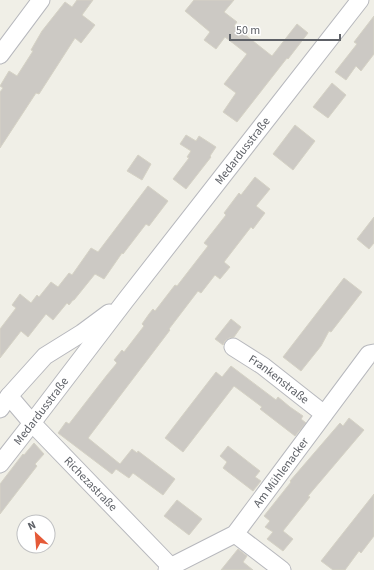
<svg xmlns="http://www.w3.org/2000/svg" width="374" height="570" viewBox="0 0 374 570" font-family="'Source Sans 3',sans-serif">
<style>
.building{fill:#ccc9c4;stroke:#d5d2c5}
.lines{fill:none;stroke-linecap:round;stroke-linejoin:round}
.minor-casing{stroke:#b7b8bd;stroke-width:19}
.minor{stroke:#fff;stroke-width:17}
.labels{text-anchor:middle;dominant-baseline:central;stroke-width:4;stroke-linejoin:round;paint-order:stroke}
.street-label{font-size:12px;fill:#5e6167;stroke:#fff}
</style>
<rect width="100%" height="100%" fill="#f0efe7"/>
<path class="building" d="M77,0H93L82,15L95,25L81,43L75,38L39,94L36,93L0,148V92L3,88L0,86L9,71L17,76L33,51L31,50L42,31L65,2L72,7Z
M194,0H234L224,12L237,22L234,26L272,56L297,24L308,33L288,59L287,58L237,122L223,112L236,93L224,84L247,54L225,37L216,49L204,40L210,32L185,11Z
M374,16V54L361,71L356,66L346,80L335,72L357,44L354,42Z
M332,83L346,95L328,118L313,107Z
M295,125L315,141L293,170L273,154Z
M186,135L196,141L199,136L216,147L210,156L211,157L186,189L173,179L189,158L187,157L191,151L180,144Z
M138,155L151,164L142,180L127,171Z
M255,177L270,189L256,206L265,213L253,229L251,227L224,262L230,267L220,279L215,275L201,293L198,291L169,329L170,330L88,438L120,464L132,449L137,453L138,451L175,479L163,495L133,473L129,478L116,469L112,474L58,433L66,422L69,424L107,375L117,363L114,360L122,350L124,352L144,326L142,324L149,314L153,309L155,311L175,285L177,286L208,246L204,243L226,215L224,213L239,193L241,195Z
M148,186L168,201L149,226L146,224L123,254L122,253L104,279L95,274L74,300H73L69,305L67,303L53,320L46,314L28,337L21,331L0,358V329L16,308L12,305L20,294L31,303L37,295L39,297L51,282L58,287L69,273L72,275L91,248L98,252Z
M374,217V243L369,249L357,239Z
M344,278L362,292L331,332L329,331L321,346L301,371L283,357Z
M231,319L241,327L234,337L229,338L225,341L223,345L215,339Z
M231,366L276,400L278,397L290,407L303,416L301,419L306,423L295,436L260,409L262,407L234,386L183,452L165,438L216,372L222,377Z
M349,418L364,430L308,496L310,497L283,531L293,539L283,551L267,539L273,532L265,527L270,521L264,516L291,482L290,481L340,423L343,426Z
M34,443L44,454L35,464L37,466L0,514V484L23,454L24,455Z
M228,446L260,471L255,477L261,481L253,491L223,468L227,462L220,456Z
M374,494V536L361,553L359,551L345,570H333L321,561Z
M177,500L202,519L189,535L164,516Z
M238,549L247,556L243,562L253,570H221Z"/>
<g class="lines">
<defs>
<g id="minor">
<path d="M0,55L41,0"/>
<path id="s1" d="M233,347L263,366L324,414"/>
<path id="s2" d="M9,396L32,423L174,570"/>
<path d="M0,409L9,396L45,356L82,333L109,313"/>
<path id="s3" d="M0,464L32,423L125,301L360,0"/>
<path d="M235,534L282,570"/>
<path id="s4" d="M167,570L170,567L235,534L369,354L374,353"/>
</g>
</defs>
<use href="#minor" class="minor-casing"/>
<use href="#minor" class="minor"/>
</g>
<g class="labels">
<g class="street-label">
<text stroke="none"><textPath href="#s3" startOffset="396">Medardusstraße</textPath></text>
<text stroke="none"><textPath href="#s1" startOffset="56">Frankenstraße</textPath></text>
<text stroke="none"><textPath href="#s3" startOffset="67">Medardusstraße</textPath></text>
<text stroke="none"><textPath href="#s4" startOffset="154">Am Mühlenacker</textPath></text>
<text stroke="none"><textPath href="#s2" startOffset="120">Richezastraße</textPath></text>
</g>
</g>
<g transform="translate(36 534) rotate(334)"><circle r="19" fill="#ffffff" stroke="#bfc0c2"/>
<path d="M0-3L7 15L0 10L-7 15Z" fill="#e55a38"/>
<text y="-6" font-size="11" font-weight="bold" text-anchor="middle" fill="#5e6167">N</text>
</g>
<path d="M230 34v6h110v-6" fill="none" stroke="#5e6167" stroke-width="2"/>
<text x="236" y="34" font-size="12" fill="#5e6167" stroke="#ffffff" stroke-width="3" paint-order="stroke">50 m</text>
</svg>
